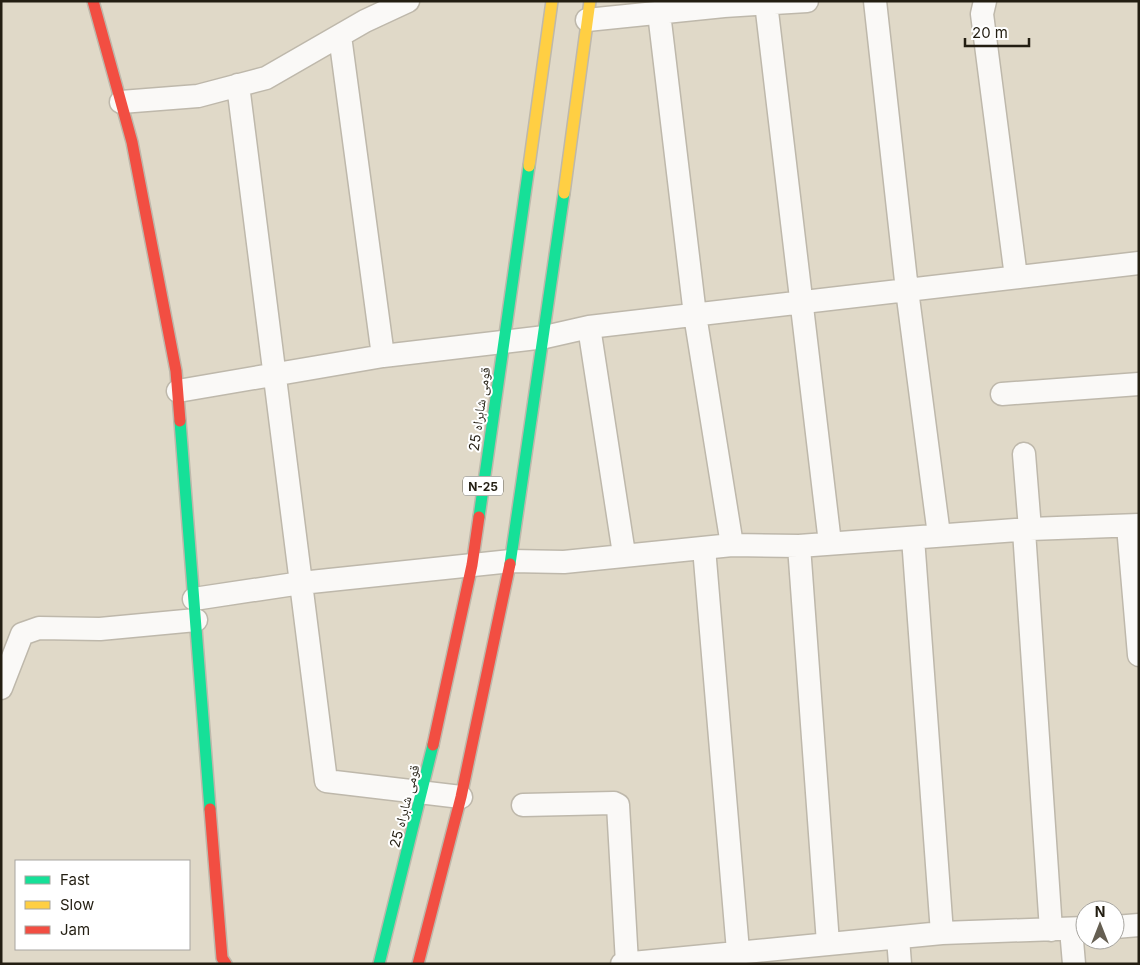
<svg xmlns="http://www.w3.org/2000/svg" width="1140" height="965" viewBox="0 0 1140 965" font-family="Inter,'Noto Naskh Arabic',sans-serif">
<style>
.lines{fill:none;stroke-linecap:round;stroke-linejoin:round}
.street-casing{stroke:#beb8ab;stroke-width:25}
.fast-casing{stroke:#beb8ab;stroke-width:14}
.slow-casing{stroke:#beb8ab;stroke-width:14}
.jam-casing{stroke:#beb8ab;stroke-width:14}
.street{stroke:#faf9f7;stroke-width:22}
.fast{stroke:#16e098;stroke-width:11}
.slow{stroke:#ffcf43;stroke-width:11}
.jam{stroke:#f24e42;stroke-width:11}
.labels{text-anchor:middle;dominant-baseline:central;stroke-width:4;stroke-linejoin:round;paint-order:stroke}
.shield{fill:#fff;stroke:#656259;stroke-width:1}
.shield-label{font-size:12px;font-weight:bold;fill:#231e12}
.street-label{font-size:14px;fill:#231e12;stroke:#fff}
</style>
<rect width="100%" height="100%" fill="#e0d9c8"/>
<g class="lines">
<defs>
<path id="street" d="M875,1L907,290L939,535
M985,1L982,14L1016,277
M766,3L830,543
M659,13L695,315L732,545
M587,20L724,6L807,1
M340,36L383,356
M238,85L326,781L461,797
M121,102L198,96L266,78L365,21L408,1
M589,327L624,554
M178,391L383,356L545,337L589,327L1139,263
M1002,394L1139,384
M1024,454L1030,529
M1128,526L1139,655
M1024,531L1051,930
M913,538L942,933
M799,546L828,943
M704,548L738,951
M194,599L301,583L511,561L564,562L732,545L799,546L1030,529L1139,525
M1,688L22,634L39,628L100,629L196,620
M523,805L614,803L618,805L627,963
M1115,927L1139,925
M1071,929L1074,964
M898,938L900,964
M622,964L942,933L1085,928"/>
<path id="fast" d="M180,421L210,809
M479,517L529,166
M510,564L564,193
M379,964L433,745"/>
<path id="slow" d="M529,166L552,1
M564,193L590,1"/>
<path id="jam" d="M93,1L132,142L176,371L180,421
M433,745L472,565L479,517
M210,809L222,958L226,964
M418,964L461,797L510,564"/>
</defs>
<use href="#street" class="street-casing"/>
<use href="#fast" class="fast-casing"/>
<use href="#slow" class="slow-casing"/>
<use href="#jam" class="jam-casing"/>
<use href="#street" class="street"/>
<use href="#fast" class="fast"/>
<use href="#slow" class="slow"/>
<use href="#jam" class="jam"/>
</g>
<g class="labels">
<rect class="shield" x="463" y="476.5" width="40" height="19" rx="4"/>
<g class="shield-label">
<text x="483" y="486">N-25</text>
</g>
<g class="street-label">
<text transform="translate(479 409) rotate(-82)">قومی شاہراہ 25</text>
<text transform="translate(404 806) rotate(-76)">قومی شاہراہ 25</text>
</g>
</g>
<rect width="1140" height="965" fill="none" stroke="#231e12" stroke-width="5"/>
<rect x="15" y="860" width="175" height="90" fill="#ffffff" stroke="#a7a5a0"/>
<rect x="25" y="876" width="25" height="8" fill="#16e098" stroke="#a7a5a0"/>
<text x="60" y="885" font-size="15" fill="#231e12">Fast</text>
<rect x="25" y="901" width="25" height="8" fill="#ffcf43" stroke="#a7a5a0"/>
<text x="60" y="910" font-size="15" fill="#231e12">Slow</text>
<rect x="25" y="926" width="25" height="8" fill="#f24e42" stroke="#a7a5a0"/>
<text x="60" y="935" font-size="15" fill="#231e12">Jam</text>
<g transform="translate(1100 925)"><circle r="24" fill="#ffffff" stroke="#a7a5a0"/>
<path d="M0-4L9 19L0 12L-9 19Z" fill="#655f52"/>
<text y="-8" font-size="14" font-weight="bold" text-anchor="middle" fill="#231e12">N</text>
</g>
<path d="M965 38v8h64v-8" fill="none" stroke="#231e12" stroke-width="2.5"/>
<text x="972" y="38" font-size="15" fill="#231e12" stroke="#ffffff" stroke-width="4" paint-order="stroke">20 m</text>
</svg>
